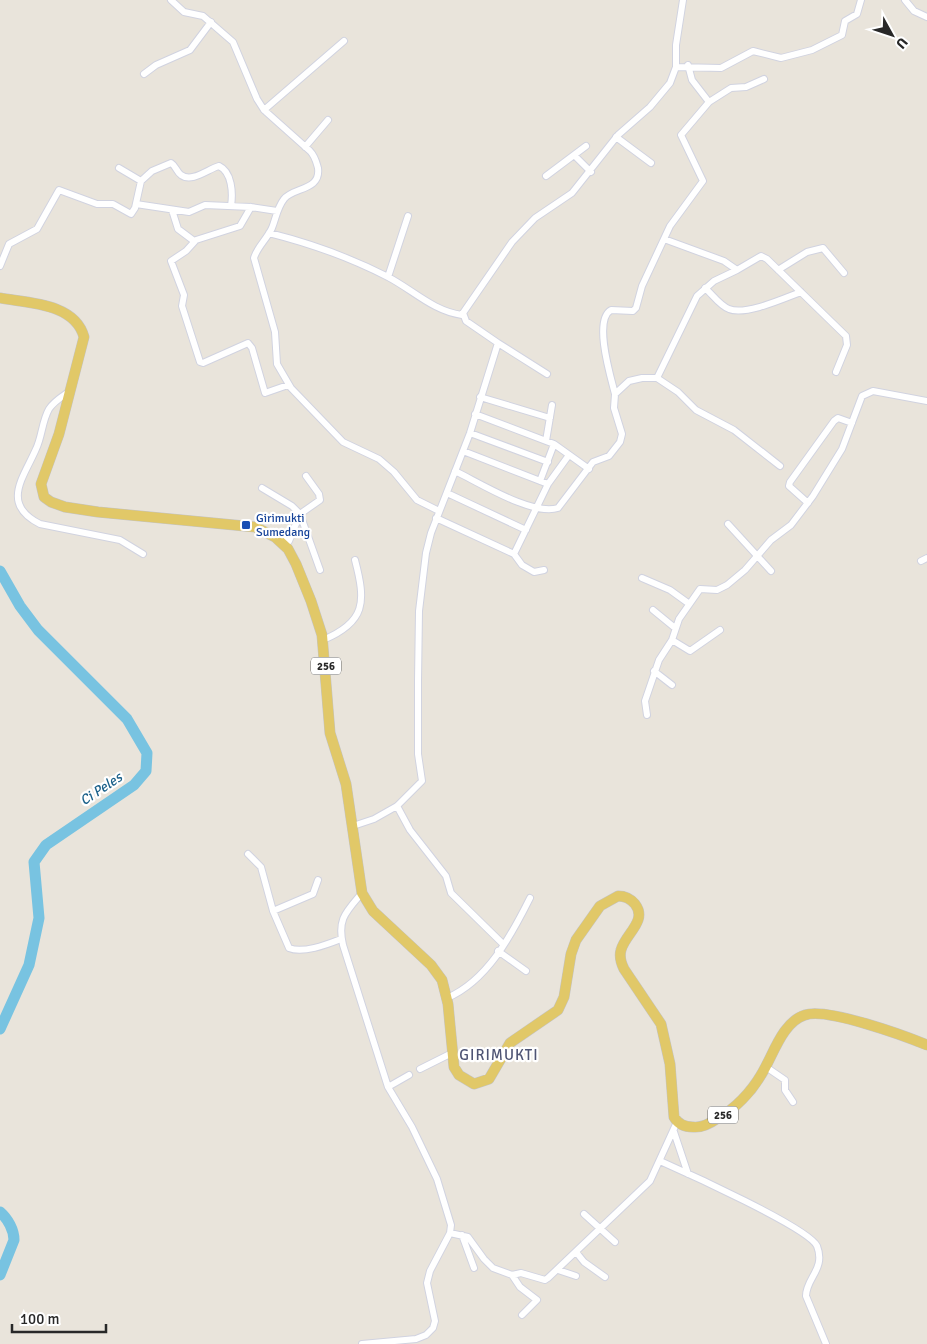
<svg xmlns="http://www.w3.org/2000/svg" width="927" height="1344" viewBox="0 0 927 1344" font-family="Signika,sans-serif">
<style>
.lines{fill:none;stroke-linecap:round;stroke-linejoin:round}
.river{stroke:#78c3e1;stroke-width:11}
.minor-casing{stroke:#d1d3e0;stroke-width:8}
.primary-casing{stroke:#c3c3c3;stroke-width:11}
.minor{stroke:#fff;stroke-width:6}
.primary{stroke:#e1c868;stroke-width:10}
.transit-dot{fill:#1a4fb4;stroke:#fff;stroke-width:2}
.labels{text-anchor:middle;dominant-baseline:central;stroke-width:4.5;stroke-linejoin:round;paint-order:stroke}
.shield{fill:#fff;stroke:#686868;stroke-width:1}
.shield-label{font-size:11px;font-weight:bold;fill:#282828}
.transit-label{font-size:12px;fill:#164399;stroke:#fff;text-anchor:start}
.water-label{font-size:14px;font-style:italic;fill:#1b618a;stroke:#fff}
.quarter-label{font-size:15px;letter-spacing:1px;fill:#4e5474;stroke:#fff}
</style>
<rect width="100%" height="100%" fill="#e9e4db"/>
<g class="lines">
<path class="river" d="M0,571L20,606L38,630L127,719L147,753L146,771L134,785L46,845L34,862L39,918L29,965L0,1029
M0,1212C8,1219 14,1230 14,1240L0,1275"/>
<defs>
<path id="minor" d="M171,0L184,12L203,16L233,42L257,99L264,110L310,151C315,156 316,161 318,168C321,191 293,187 284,199C277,208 276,218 272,228C267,239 257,247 254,258L275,332L277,364L291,388L343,442L379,459L394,472L417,500L439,511
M905,0L914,11L927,17
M676,67L721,68L753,51L781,58L812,50L842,35L845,21L857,14L861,0
M144,74L156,65L190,50L211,22
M709,102L731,88L746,87L764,79
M264,110L344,41
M616,137L651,163
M305,147L328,120
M575,156L591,172
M119,168L141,181L152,171L171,163C176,166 176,171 181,175C192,183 208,169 219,166C232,172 233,193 231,206
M546,176L586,146
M136,204L189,212L205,205L251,207L277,211
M251,207L240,226L196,240L186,251L171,261L184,295L182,306L200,362L203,363L248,343L252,348L265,393L288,385
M172,210L178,229L194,241
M269,233C309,243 351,258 388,277C413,290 433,311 462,315
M664,239L724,261L737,270L761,256L767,259L846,336L847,345L836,372
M0,266L9,244L37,229L59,190L97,204H113L131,214L135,208L141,181
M778,270L807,252L823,248L844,273
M388,277L408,216
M705,288C712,294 720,306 729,309C745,316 785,298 801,292
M498,343L547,374
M657,378L697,296L714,281L737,270
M70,391C63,396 54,401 49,409C42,421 42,437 36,449C24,477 0,504 40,524L120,540L143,554
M615,394C611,378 593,320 611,310L633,311L636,308L642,286L670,226L703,181L681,135L709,102L692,80L688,65
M480,397L550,418
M475,414L554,444L589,469
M470,433L548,462
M546,441L552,405
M463,451L548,484L514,554
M455,471C480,483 532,516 558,508L593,462L609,456L620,442L622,434L614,408L615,394L629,381L642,378H657L678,392L696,410L734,430L780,466
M540,481L554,444
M548,484L569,455
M262,488L292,506L300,514L320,570
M447,493L526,530
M808,503L789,486L790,482L834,421L838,418L852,423
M436,518L514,554L522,565L534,572L544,570
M728,524L771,571
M277,537L289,541L300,514L320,500L319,494L306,476
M921,561L927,558
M642,578L670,590L688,603
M653,610L675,628
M323,640C366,622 366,602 355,560
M672,640L690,651L720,630
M654,671L672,685
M647,715L645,701L659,660L672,640L679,619L700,589L717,590L727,585L745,570L771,540L791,525L813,496L842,449L862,396L873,391L927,401
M397,806L410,830L446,876L451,893L503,944
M353,826L374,819L397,806L422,781L418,754V681L419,611L426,553L431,533L470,433L498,343L466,321L463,313L512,242L535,218L572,193L618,135L650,107L670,83L676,67V45L683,0
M248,854L261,867L273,911L289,948C303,954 328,944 341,939
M362,893C346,912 337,919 343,945L388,1087L412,1127L437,1179L451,1225L450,1233L430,1271L427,1283L435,1321L433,1328L426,1335L416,1339L362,1344
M273,911L313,894L318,880
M498,951L526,971
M447,998C487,981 511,936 530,898
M766,1067L785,1080V1090L793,1102
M420,1069L452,1053
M388,1087L409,1075
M674,1132L688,1174
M660,1161C685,1172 809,1228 817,1246C826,1269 806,1278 806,1296L826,1344
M584,1214L615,1242
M450,1233L468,1237L484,1259L493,1268L512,1275L521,1273L545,1280L548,1278L650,1181L677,1122
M462,1235L474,1268
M576,1252L584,1262L605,1277
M558,1270L576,1276
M512,1275L520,1287L537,1300L522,1315"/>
<path id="primary" d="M0,298C28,303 75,303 84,337L59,434L41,484L44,497L51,502L65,507L98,512L255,527L275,537L288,549L296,564L311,601L322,635L330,733L346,784L362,893L373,911L431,965L442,980L448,1004L454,1067L459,1075L474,1084L489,1079L510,1043L558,1010L564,997L571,954L576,940L600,906L618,896C625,896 630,898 635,904C648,921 625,934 621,950C619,957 621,963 624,969L661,1024L670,1064L674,1117C678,1124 685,1127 693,1127C702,1128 711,1123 718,1118C735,1109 751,1092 761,1075C773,1056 782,1022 805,1015C826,1007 905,1036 927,1045"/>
</defs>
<use href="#minor" class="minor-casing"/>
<use href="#primary" class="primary-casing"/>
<use href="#minor" class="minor"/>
<use href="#primary" class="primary"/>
</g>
<rect class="transit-dot" x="241" y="520" width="10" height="10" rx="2.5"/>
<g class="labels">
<g class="shield">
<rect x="311" y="657.5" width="30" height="17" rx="4"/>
<rect x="708" y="1106.5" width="30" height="17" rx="4"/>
</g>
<g class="shield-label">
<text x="326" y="666">256</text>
<text x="723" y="1115">256</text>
</g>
<g class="transit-label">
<text x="256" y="518">Girimukti<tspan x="256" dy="14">Sumedang</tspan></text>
</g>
<g class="water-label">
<text transform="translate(101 789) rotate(-34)">Ci Peles</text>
</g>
<g class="quarter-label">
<text x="499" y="1055">GIRIMUKTI</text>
</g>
</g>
<g transform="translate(892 35) rotate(130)" stroke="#ffffff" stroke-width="4" paint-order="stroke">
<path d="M0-4L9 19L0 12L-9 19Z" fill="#282828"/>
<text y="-8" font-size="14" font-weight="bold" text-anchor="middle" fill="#282828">U</text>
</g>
<path d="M12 1324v8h94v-8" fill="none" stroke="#282828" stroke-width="2.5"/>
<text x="20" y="1324" font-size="15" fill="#282828" stroke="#ffffff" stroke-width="4" paint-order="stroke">100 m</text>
</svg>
